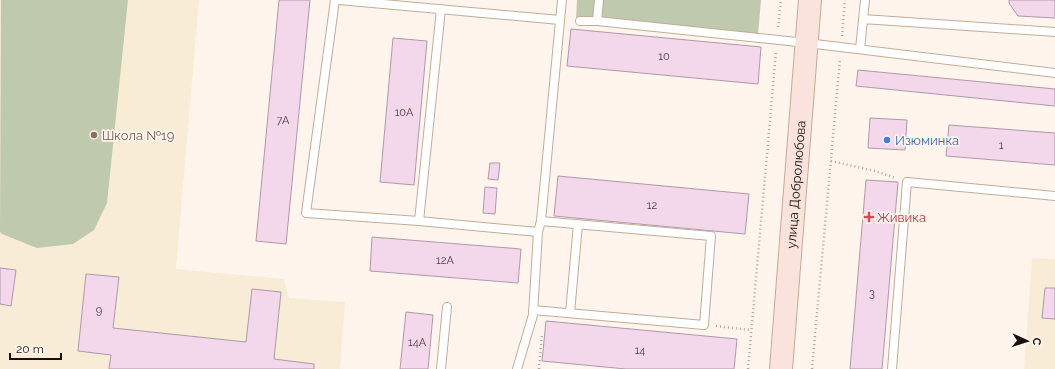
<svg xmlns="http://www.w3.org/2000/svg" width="1055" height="369" viewBox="0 0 1055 369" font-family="Raleway,sans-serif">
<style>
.education{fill:#f8ecd7}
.green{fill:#bec9ad}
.building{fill:#f2d8ea;stroke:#b098a9}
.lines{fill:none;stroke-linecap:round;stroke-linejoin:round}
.lane-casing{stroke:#c2ac98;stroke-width:10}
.secondary-casing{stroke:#c2ac98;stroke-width:24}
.path{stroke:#b0a7a0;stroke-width:2.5;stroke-dasharray:1 3;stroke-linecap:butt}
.lane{stroke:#fff;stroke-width:8}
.secondary{stroke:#fae3dc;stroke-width:22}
.education-dot{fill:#8d6e63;stroke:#fff5ed;stroke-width:1.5}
.shop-dot{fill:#3f7fe0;stroke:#fff5ed;stroke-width:1.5}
.health-dot{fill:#e0444e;stroke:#fff5ed;stroke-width:1.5}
.labels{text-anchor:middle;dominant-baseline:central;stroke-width:3.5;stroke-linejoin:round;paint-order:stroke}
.number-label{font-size:11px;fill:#4e4241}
.education-label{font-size:13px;fill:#785e54;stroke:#fff5ed;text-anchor:start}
.shop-label{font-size:13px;fill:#366cbe;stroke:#fff5ed;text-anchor:start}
.street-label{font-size:13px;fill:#171009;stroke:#fff5ed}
.health-label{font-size:13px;fill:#be3a42;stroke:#fff5ed;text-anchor:start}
</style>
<rect width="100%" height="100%" fill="#fff5ed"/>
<path class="education" d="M0,0H199L176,269L284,279L289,298L345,302L340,369H0Z
M1032,258L1055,259V369H1024Z"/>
<path class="green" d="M1,0H128L107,203L94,230L73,244L37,248L2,234L0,232Z
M577,0H761L758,35L576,19Z"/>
<path class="building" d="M279,0H310L286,244L256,241Z
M1009,0H1055V18L1018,16L1009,3Z
M571,29L761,47L758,84L567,66Z
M393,38L427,41L414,185L380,182Z
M858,70L1055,89V106L856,86Z
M870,118L907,120L905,150L868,148Z
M949,125L1055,133V165L946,156Z
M490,163H500L498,180L488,179Z
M558,176L749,194L745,234L554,216Z
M866,180L898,182L882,369H850Z
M485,187L497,188L495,214L483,213Z
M372,237L521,249L518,283L370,271Z
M0,268L16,270L11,306L0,304Z
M86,274L119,277L113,328L246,342L252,289L281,292L274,359L314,364V369H109L111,355L78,351Z
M1045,288H1055V319L1042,318Z
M406,312L433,315L428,369H400Z
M546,321L737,339L734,369H626L542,361Z"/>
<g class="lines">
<defs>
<path id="lane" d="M335,0L306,213L419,221L538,232
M339,0L560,20
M863,19L1055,32
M580,21H597L807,43L1055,73
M597,21L599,0
M860,49L865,0
M419,221L441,9
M533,310L704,325L711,236L541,221
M570,313L578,224
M441,369L447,307
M517,369L533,315L538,232L541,221L562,0
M892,369L907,182L1055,196"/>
<g id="secondary">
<path id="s1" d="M781,369L810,0"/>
</g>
</defs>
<use href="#lane" class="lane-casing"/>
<use href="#secondary" class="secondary-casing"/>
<path class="path" d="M778,27L781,0
M842,36L845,0
M831,161L875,171L896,178
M716,326L751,330
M539,369L542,334
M748,369L776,52
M812,369L840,59"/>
<use href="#lane" class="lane"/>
<use href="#secondary" class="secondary"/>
</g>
<circle class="education-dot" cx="94" cy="135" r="4"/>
<circle class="shop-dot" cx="887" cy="140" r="4"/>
<path class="health-dot" d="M867 211h4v4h4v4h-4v4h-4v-4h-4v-4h4z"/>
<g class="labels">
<g class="number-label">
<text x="664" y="56">10</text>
<text x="404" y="112">10А</text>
<text x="283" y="120">7А</text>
<text x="1001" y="145">1</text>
<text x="652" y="205">12</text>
<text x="445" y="260">12А</text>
<text x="872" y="293">3</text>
<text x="99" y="310">9</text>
<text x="417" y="342">14А</text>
<text x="640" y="350">14</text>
</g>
<g class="education-label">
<text x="102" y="135">Школа №19</text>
</g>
<g class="shop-label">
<text x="895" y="140">Изюминка</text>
</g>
<g class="street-label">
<text stroke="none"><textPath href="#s1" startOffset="185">улица Добролюбова</textPath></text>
</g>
<g class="health-label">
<text x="877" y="217">Живика</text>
</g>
</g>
<g transform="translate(1027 341) rotate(93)" stroke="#fff5ed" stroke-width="3" paint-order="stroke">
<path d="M0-3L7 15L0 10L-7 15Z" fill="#171009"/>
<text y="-6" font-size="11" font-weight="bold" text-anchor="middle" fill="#171009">С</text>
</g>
<path d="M10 353v6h51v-6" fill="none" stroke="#171009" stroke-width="2"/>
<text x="16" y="353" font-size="12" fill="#171009" stroke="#fff5ed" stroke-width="3" paint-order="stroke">20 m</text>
</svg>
